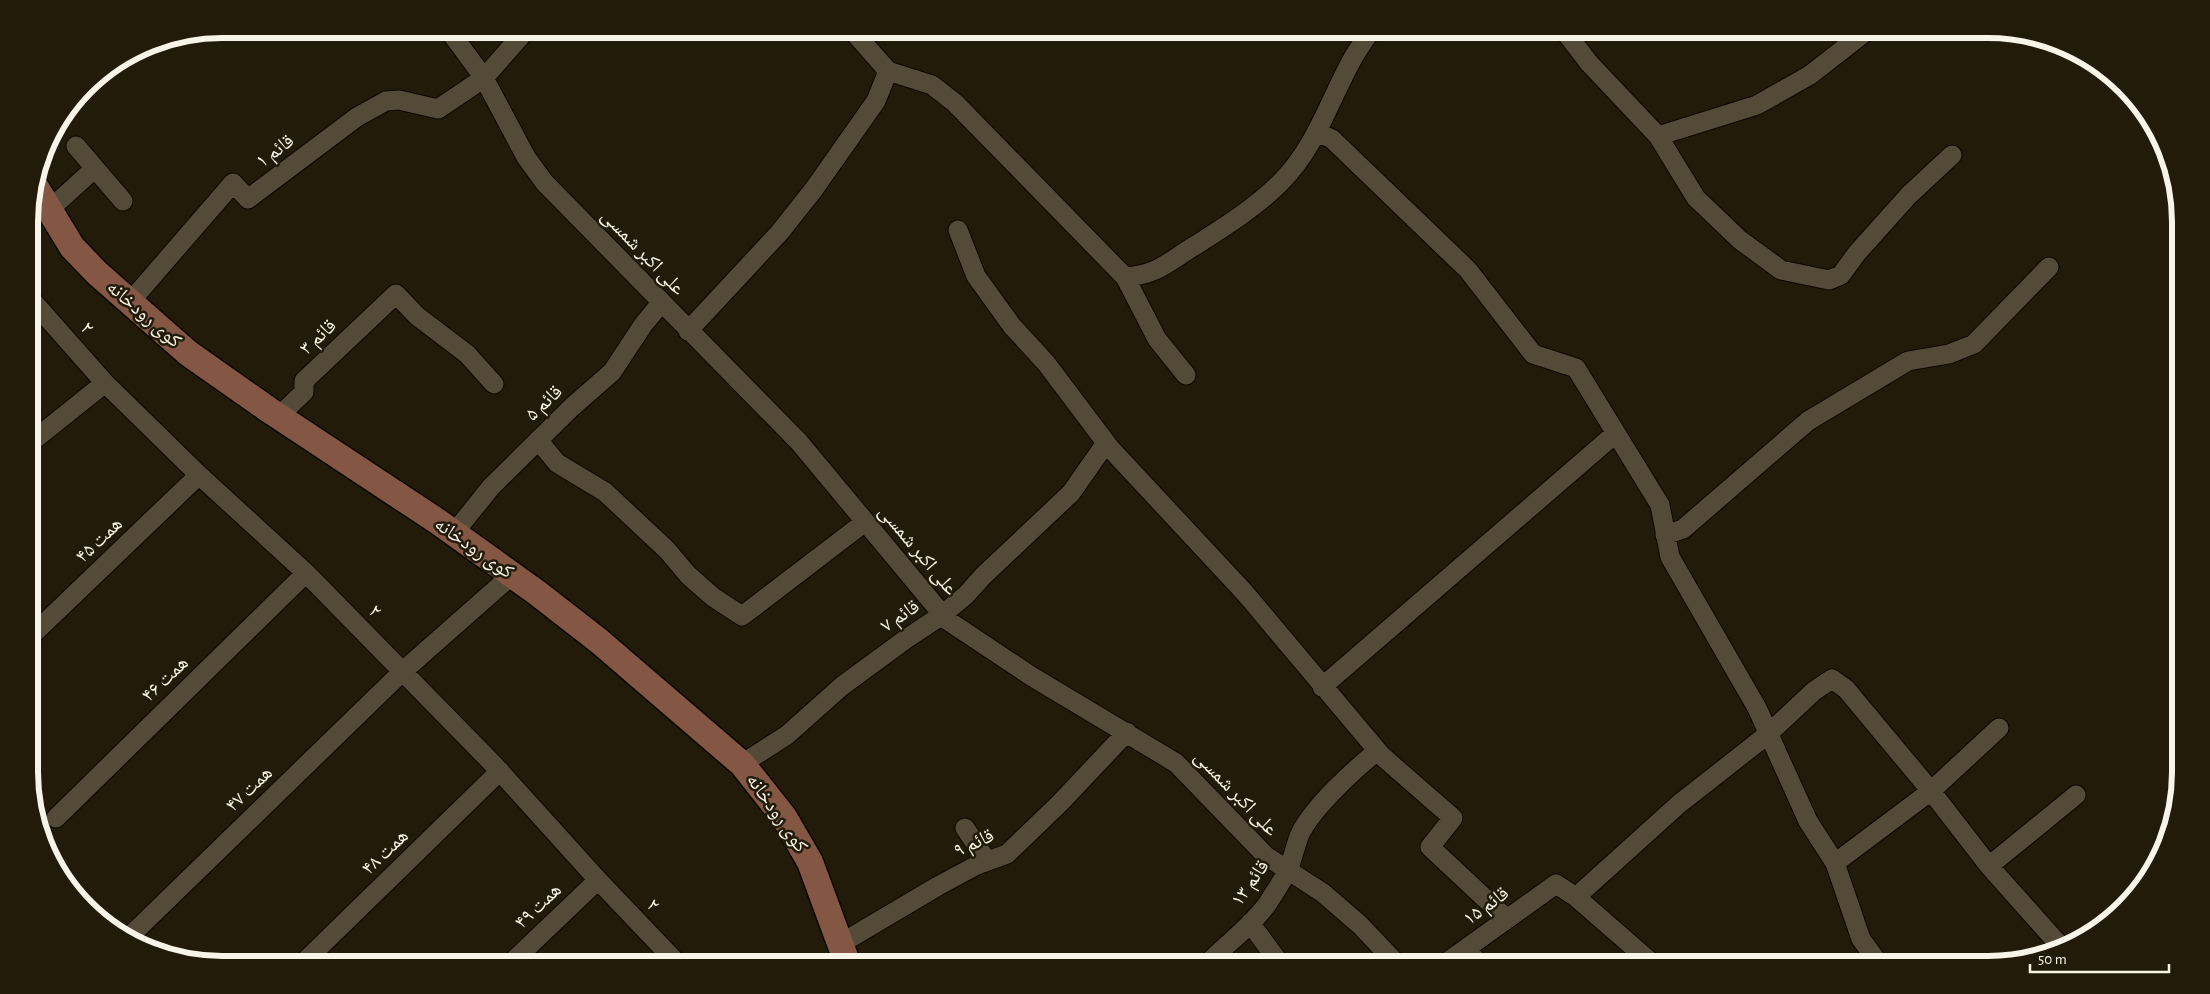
<svg xmlns="http://www.w3.org/2000/svg" width="2210" height="994" viewBox="0 0 2210 994" font-family="'Alegreya Sans','Noto Naskh Arabic',sans-serif">
<style>
.lines{fill:none;stroke-linecap:round;stroke-linejoin:round}
.street-casing{stroke:#0c0600;stroke-width:21}
.secondary-casing{stroke:#0c0600;stroke-width:29}
.street{stroke:#534b37;stroke-width:19}
.secondary{stroke:#835744;stroke-width:26}
.labels{text-anchor:middle;dominant-baseline:central;stroke-width:5;stroke-linejoin:round;paint-order:stroke}
.street-label{font-size:20px;fill:#f9f4e8;stroke:#231b09}
.rim{fill:none;stroke:#f9f4e8;stroke-width:6}
</style>
<rect width="100%" height="100%" fill="#231b09"/>
<g class="lines">
<defs>
<path id="street" d="M448,29L484,78L526,157L544,182L799,442L947,620L1031,676L1176,763L1266,856L1323,893L1360,925L1398,965
M1563,29L1589,63L1658,136L1696,198L1740,240L1781,270L1829,280L1841,275L1857,253L1909,195L1952,155
M888,71L932,85L955,103L1125,277L1157,339L1186,375
M1317,132L1332,139L1468,270L1533,354L1576,368L1660,505L1670,557L1757,708L1808,821L1835,863L1861,939L1880,965
M1658,136L1757,105L1810,75L1869,29
M76,146L123,201
M49,210L94,169
M958,230L976,276L1012,326L1046,363L1110,448L1245,593L1382,756L1453,818L1430,847L1507,919
M1125,277C1158,275 1169,261 1196,245C1226,226 1256,207 1281,182C1316,147 1330,99 1353,58C1359,48 1366,38 1372,29
M29,297L105,383L199,475L306,573L495,766L598,880L679,965
M130,302L233,183L248,199L357,117L386,101L399,100L438,109L484,78L527,29
M688,331L780,232L814,189L876,101L888,71L851,29
M279,416L304,392V381L396,294L417,316L467,354L494,384
M538,440L557,463L605,492L667,550L688,575L713,597L742,616L865,522
M30,443L105,383
M454,533L491,487L572,407L612,372L643,325L661,303
M1665,535L1683,529L1808,421L1908,361L1949,354L1974,344L2049,267
M30,637L199,475
M1322,687L1616,433
M742,764L787,735L842,686L906,639L942,615L966,595L983,576L1071,493L1106,443
M56,818L306,573
M965,828L987,861
M1835,863L1931,791L1999,728
M1989,866L2076,795
M1576,897L1679,804L1767,735L1814,691L1832,679L1846,689L1931,791L1989,866L2063,949
M1250,923L1281,965
M127,939L402,672L512,575
M840,944L938,886L977,865L1007,854L1060,803L1127,732
M1467,948L1479,965
M301,965L500,771
M509,965L598,880
M1206,965C1226,944 1251,927 1268,903C1274,893 1282,882 1288,870C1293,859 1295,846 1300,834C1313,807 1354,770 1377,751
M1443,965L1556,884L1576,897L1654,965"/>
<path id="secondary" d="M35,186L72,247L97,273L188,353L269,410L437,521L536,592L599,641L742,764L784,817L810,862L848,965"/>
</defs>
<use href="#street" class="street-casing"/>
<use href="#secondary" class="secondary-casing"/>
<use href="#street" class="street"/>
<use href="#secondary" class="secondary"/>
</g>
<g class="labels">
<g class="street-label">
<text transform="translate(275 151) rotate(-37)">قائم ۱</text>
<text transform="translate(643 252) rotate(46)">علی اکبر شمسی</text>
<text transform="translate(144 314) rotate(41)">کوی رودخانه</text>
<text transform="translate(87 328) rotate(49)">۲</text>
<text transform="translate(318 337) rotate(-43)">قائم ۳</text>
<text transform="translate(544 403) rotate(-43)">قائم ۵</text>
<text transform="translate(99 540) rotate(-44)">همت ۴۵</text>
<text transform="translate(474 548) rotate(35)">کوی رودخانه</text>
<text transform="translate(918 550) rotate(50)">علی اکبر شمسی</text>
<text transform="translate(375 611) rotate(46)">۲</text>
<text transform="translate(900 616) rotate(-34)">قائم ۷</text>
<text transform="translate(165 679) rotate(-44)">همت ۴۶</text>
<text transform="translate(249 789) rotate(-44)">همت ۴۷</text>
<text transform="translate(1236 793) rotate(46)">علی اکبر شمسی</text>
<text transform="translate(777 813) rotate(55)">کوی رودخانه</text>
<text transform="translate(974 843) rotate(-25)">قائم ۹</text>
<text transform="translate(385 852) rotate(-44)">همت ۴۸</text>
<text transform="translate(1250 883) rotate(-55)">قائم ۱۳</text>
<text transform="translate(653 905) rotate(46)">۲</text>
<text transform="translate(538 906) rotate(-44)">همت ۴۹</text>
<text transform="translate(1486 906) rotate(-36)">قائم ۱۵</text>
</g>
</g>
<path d="M0 0H2210V994H0ZM222 38H1988A184 184 0 0 1 2172 222V772A184 184 0 0 1 1988 956H222A184 184 0 0 1 38 772V222A184 184 0 0 1 222 38Z" fill="#231b09" fill-rule="evenodd"/>
<path class="rim" d="M222 38H1988A184 184 0 0 1 2172 222V772A184 184 0 0 1 1988 956H222A184 184 0 0 1 38 772V222A184 184 0 0 1 222 38Z"/>
<path d="M2030 964v8h139v-8" fill="none" stroke="#f9f4e8" stroke-width="2.5"/>
<text x="2038" y="964" font-size="15" fill="#f9f4e8" stroke="#231b09" stroke-width="4" paint-order="stroke">50 m</text>
</svg>
